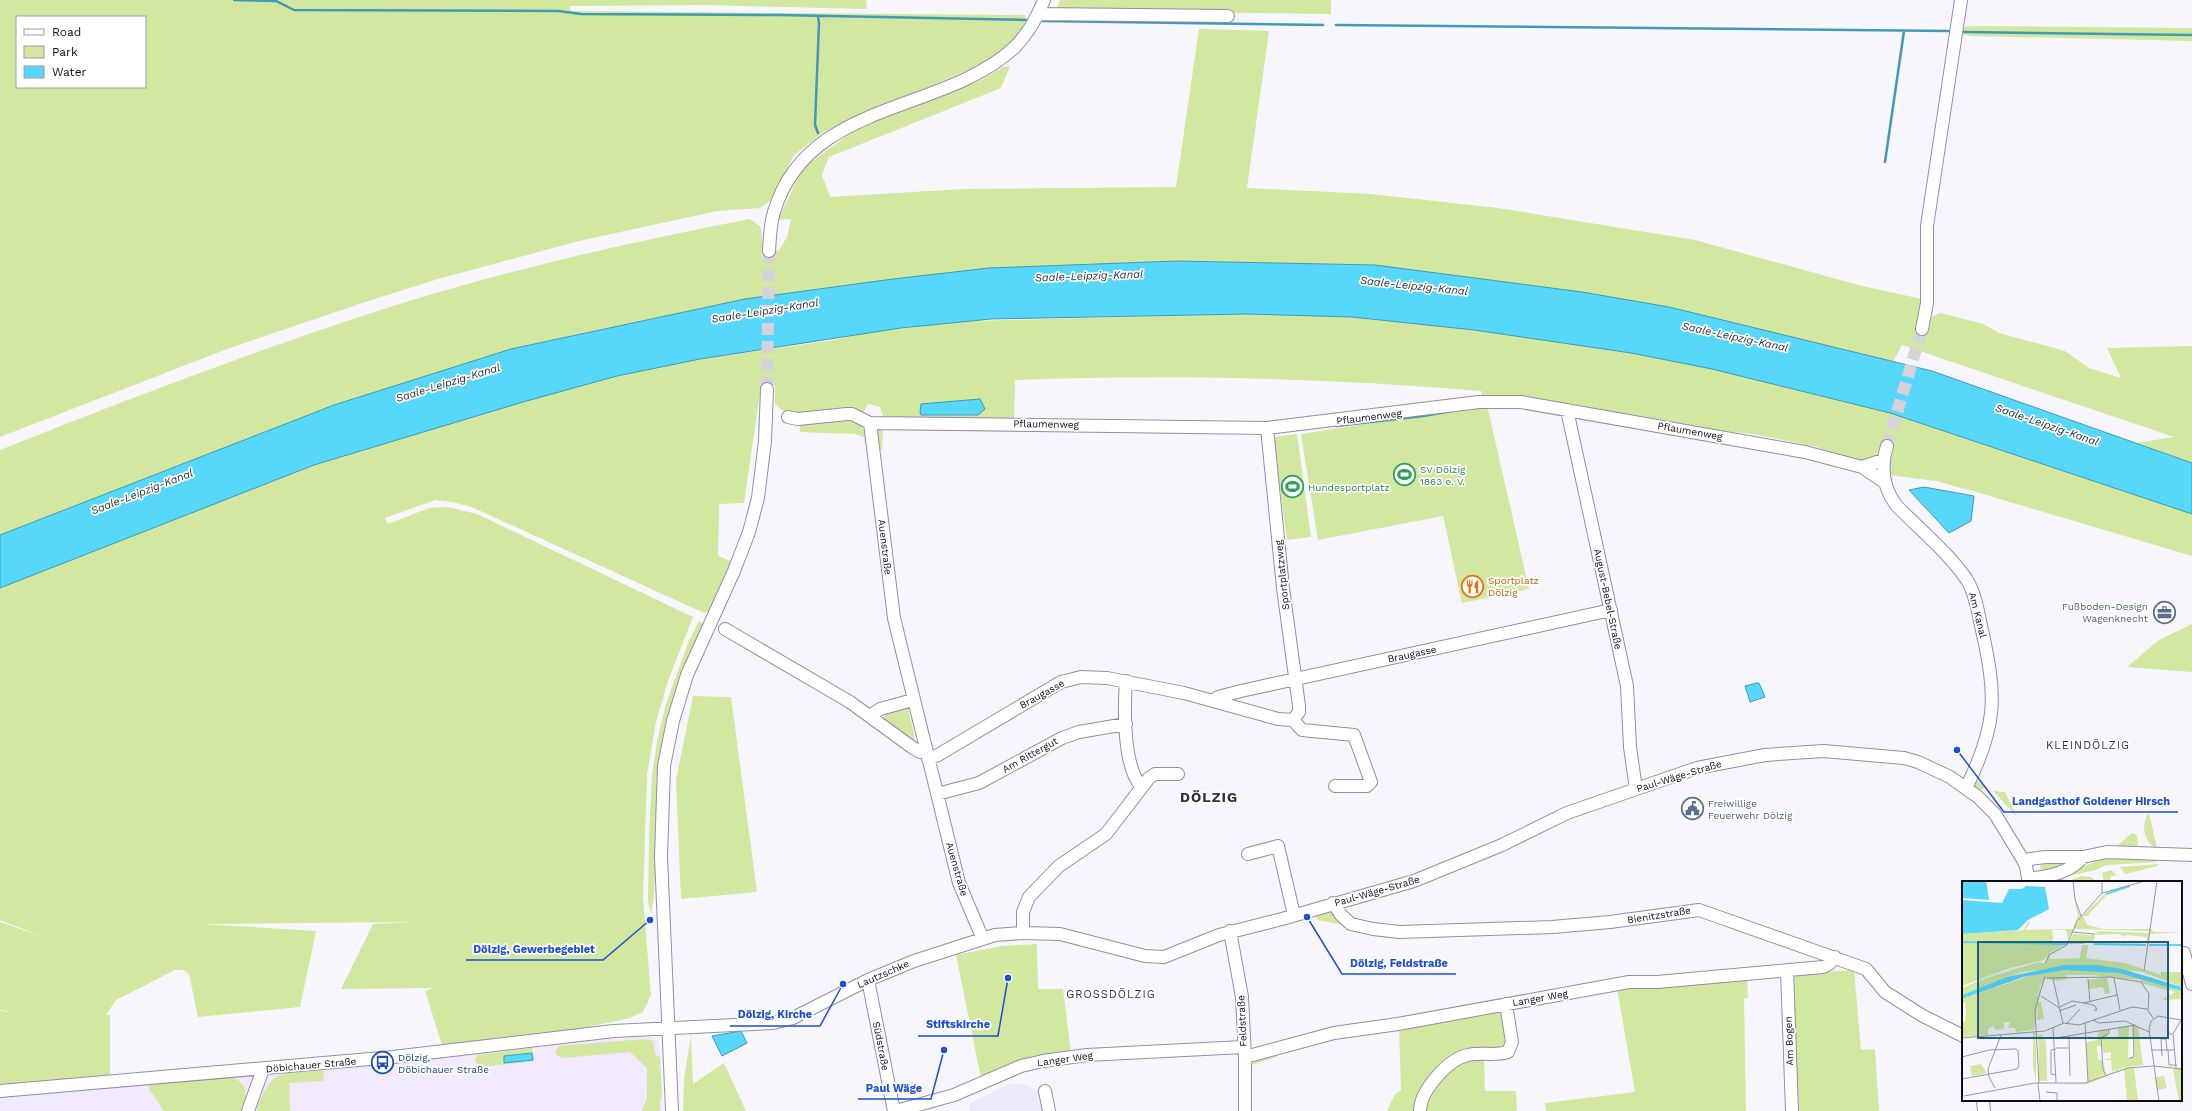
<svg xmlns="http://www.w3.org/2000/svg" width="2192" height="1111" viewBox="0 0 2192 1111" font-family="'Work Sans',sans-serif">
<style>
.commercial{fill:#f3e9fe}
.built{fill:#ece9f8}
.green{fill:#d2e79f;fill-rule:evenodd}
.water{fill:#57d7fa;stroke:#419ab5}
.lines{fill:none;stroke-linecap:round;stroke-linejoin:round}
.stream{stroke:#419ab5;stroke-width:2.5}
.minor-tunnel{stroke:#d5d3da;stroke-width:12;stroke-dasharray:12 6;stroke-linecap:butt}
.minor-casing{stroke:#948ca8;stroke-width:14}
.minor{stroke:#fff;stroke-width:12}
.labels{text-anchor:middle;dominant-baseline:central;stroke-width:3.5;stroke-linejoin:round;paint-order:stroke}
.street-label{font-size:10px;fill:#0e0b15;stroke:#fff}
.leisure-label{font-size:10px;fill:#27864d;stroke:#fff;text-anchor:start}
.food-label{font-size:10px;fill:#c56008;stroke:#fff;text-anchor:start}
.service-label{font-size:10px;fill:#4e5e75;stroke:#fff;text-anchor:end}
.transit-label{font-size:10px;fill:#164399;stroke:#fff;text-anchor:start}
.water-label{font-size:11px;font-style:italic;fill:#182e35;stroke:#fff}
.neighbourhood-label{font-size:11px;letter-spacing:1px;fill:#352f45;stroke:#fff}
.district-label{font-size:14px;font-weight:bold;letter-spacing:1px;fill:#352f45;stroke:#fff}
.inset-river{fill:none;stroke:#57d7fa;stroke-width:2}
.inset-road{fill:none;stroke:#9a98a0;stroke-width:1}
.view{fill:#225d75;fill-opacity:0.15;stroke:#225d75;stroke-width:2}
.inset-edge{fill:none;stroke:#0e0b15;stroke-width:2}
.leader{fill:none;stroke:#1d4ed8;stroke-width:1.5}
.callout-dot{fill:#1d4ed8;stroke:#fff;stroke-width:1.5}
.callout-label{font-size:11px;text-anchor:middle;font-weight:bold;fill:#1d4ed8;stroke:#fff;stroke-width:3.5;stroke-linejoin:round;paint-order:stroke}
</style>
<rect width="100%" height="100%" fill="#f8f6fd"/>
<path class="commercial" d="M648,1035L653,1037L658,1041L660,1048L663,1111H0V1090L440,1054Z"/>
<path class="built" d="M1009,1084H1019L1042,1091L1047,1111H969V1104Z"/>
<path class="green" d="M0,0H866L867,9L707,5L569,6L571,11L1025,15C1028,34 994,55 980,65L825,131L794,155L770,201L760,208L717,211L579,241L438,279L362,303L227,349L0,437ZM17,17H145V87H17Z
M1060,0H1331V14L1056,11Z
M1979,26L2192,28V41L1972,36L1960,34L1961,27Z
M1199,29L1269,31L1247,188L1371,194L1498,208L1695,240L1862,286L1922,299L1923,304L1916,332L1925,335L1928,323L1933,316L1941,313L1983,324L1999,333L2065,351L2089,368L2121,378L2107,348L2192,346V463L2136,443L2174,437L1902,345L1893,362L1821,344L1581,292L1374,265L1178,261L989,268L893,279L745,299L511,349L334,405L0,535V450C118,403 236,358 356,318C483,276 618,244 750,219L761,227L763,253L779,250L787,237L791,219L778,220L802,169L856,129L979,81L1003,67L1010,66L1001,88L829,157L822,175L830,197L963,189L1176,187Z
M1246,314L1352,317L1474,330L1631,353L1712,369L1890,413L2192,514V556L1983,494L1936,481L1889,475L1888,461L1893,446L1882,443L1876,455L1870,461L1862,463L1817,447L1753,434L1719,431L1532,398L1496,395L1483,398L1481,391C1326,378 1170,374 1015,380L1014,420L887,419L883,416L880,407L868,404L863,413L858,411L786,414L775,404V385L761,386L744,503L719,504L718,556L731,561L709,611L704,613L474,508L453,502L435,500L385,518L388,524L429,508L448,507L477,514L693,617L668,681L656,722L647,774L643,899L651,995L643,1012L630,1018L569,1031L442,1045L425,991L434,988L341,989L373,924L416,922L204,924L316,931L300,1007L198,1017L189,974L184,970H175L116,1000L106,1015H110V1076L0,1085V1011L15,1012L0,1010V922L43,937L0,920V588L314,465L523,402L617,376L700,359L834,340L870,332L970,321Z
M1487,405L1529,589L1462,603L1443,516L1318,540L1301,434Z
M846,416C857,422 871,429 865,444L864,437L855,434L800,432V423Z
M882,425L1038,428V432L883,430L882,450H876V431Z
M1297,434L1311,537L1287,540L1273,437Z
M699,621L704,624L659,770L654,896L651,914L648,901L649,836L652,775L657,742L665,707L688,643Z
M2192,624V672L2127,667L2159,640Z
M693,696L731,697L757,892L681,899L676,780Z
M908,707L915,739L911,742L883,719L887,712Z
M1976,780L1986,787L1978,792L1974,787Z
M1994,791L2005,792L2017,817L1994,792Z
M2149,813L2157,848C2144,845 2140,822 2149,813Z
M2132,833L2137,835L2138,844L2136,847H2116Z
M2108,857L2157,860V862L2107,865L2095,870L2069,876L2066,873Z
M2045,861L2071,863L2050,872L2040,869L2041,864Z
M2158,864V866L2125,874L2120,867Z
M2111,870L2117,875L2110,877L2111,882H2104L2102,873Z
M2082,876L2091,877L2098,882H2091L2089,879L2080,882H2047L2060,877L2068,881Z
M1329,911L1344,923L1343,925L1317,920L1318,913Z
M1037,944L1038,989H1063L1071,1053C1039,1059 1010,1063 981,1078L956,955L1002,946Z
M1854,970L1861,1050L1875,1049L1879,1111H1799L1792,974Z
M1747,976L1748,998H1744L1746,1111H1546L1545,1103L1635,1092L1617,988Z
M1498,1010L1503,1014C1506,1025 1512,1040 1501,1049L1456,1055L1418,1111H1387L1395,1094L1401,1090L1399,1028Z
M691,1035L693,1084L724,1063L746,1111H683L684,1079Z
M644,1039L653,1041L656,1056L660,1057L662,1098L660,1099V1111H642L647,1098V1068L630,1052L561,1058L555,1053L558,1046Z
M532,1048L534,1061L482,1067L475,1061L477,1055ZM532,1053L504,1063V1056Z
M1276,1054L1277,1057L1251,1065L1250,1062Z
M1484,1056L1485,1091H1516L1517,1111H1423L1425,1096L1452,1065Z
M320,1070L324,1071L323,1081L289,1083L290,1111H256C273,1068 277,1074 320,1070Z
M230,1077L237,1079L245,1087L246,1099L241,1111H164L148,1087L151,1084Z"/>
<path class="water" d="M1177,261L1375,265L1582,292L1669,307L1932,371L2192,463V514L1890,413L1712,369L1631,353L1474,330L1352,317L1246,314L991,319L901,328L700,359L617,376L523,402L314,465L0,588V535L334,405L511,349L745,299L893,279L989,268Z
M980,399L985,409L978,415H921L920,412L921,404Z
M1924,487L1974,496L1971,521L1949,533L1909,490Z
M1757,683H1759L1765,697L1750,702L1745,686Z
M741,1031L747,1043L722,1056L712,1036Z
M532,1053L533,1060L504,1063V1056Z"/>
<g class="lines">
<path class="stream" d="M234,0L276,1L294,10L558,11L581,14L780,15L1027,20
M818,16L819,23L815,125L818,133
M1043,21L1323,25
M1336,25L1949,31
M1964,32L2192,35
M1885,162L1904,31
M1336,426L1423,416L1452,411"/>
<path class="minor-tunnel" d="M767,389L769,251
M1887,446L1922,329"/>
<defs>
<path id="minor" d="M1038,14L1228,16
M769,251C770,238 770,224 774,212C807,100 942,114 1014,48C1028,34 1037,18 1044,0
M1922,329L1927,303V226L1961,0
M1567,410L1627,686L1630,747L1636,789
M788,417L798,419L847,414H852L870,423L1267,428L1479,402H1521L1805,452L1862,467L1883,460
M870,423L894,618L959,883L982,937
M1267,428L1283,588L1299,706V712L1293,720
M1887,446C1880,468 1883,487 1896,505C1920,530 1948,552 1967,580C1976,595 1978,613 1982,630C1997,697 1997,726 1966,788
M1862,467L1884,482
M725,629L850,702L913,748L920,752H926
M1126,681C1124,709 1123,766 1141,786
M1214,700L1218,697L1241,691L1611,610
M870,716L880,709L913,700
M1293,720L1302,730L1354,735L1371,782L1367,786H1335
M928,759L938,755L1061,682L1081,677L1107,678L1184,693L1278,719L1293,720
M937,794L979,783L1062,738L1079,732L1126,724
M1248,854L1278,846L1294,915
M2023,860L2045,857H2083L2107,852L2192,855
M2028,878C2047,878 2071,872 2083,857
M1333,903L1341,915L1351,924L1373,929L1400,932L1552,927L1610,922L1699,910L1866,969L1885,992L1923,1016L1963,1036
M1230,931L1242,997L1245,1057V1111
M1023,933V912L1029,897L1059,866L1106,834L1149,778L1155,774H1178
M2184,953L2192,984
M1787,970L1792,1111
M868,980L894,1111
M1245,1057L1334,1033L1398,1024L1629,982H1657L1823,967L1829,964L1835,957
M0,1091L393,1057L614,1031L773,1023L793,1018L868,980L914,961L995,935L1023,933L1060,934L1145,956L1164,957L1219,935L1282,919L1414,881L1502,845L1567,813L1697,768L1765,755L1823,751L1904,758L1918,762L1950,777L1978,797L1995,814L2023,860L2026,866L2028,878
M1045,1091L1049,1111
M1983,1100L1984,1111
M248,1111L263,1069
M672,1111L661,857L664,766L673,721L687,675L734,571L749,532L758,498L765,441L767,389
M896,1111L954,1095L1021,1066L1043,1061L1087,1055L1243,1047
M1420,1111C1420,1091 1448,1059 1468,1055C1481,1052 1495,1056 1508,1052L1512,1042L1506,1004"/>
</defs>
<use href="#minor" class="minor-casing"/>
<use href="#minor" class="minor"/>
</g>
<defs>
<symbol id="stadium-ring" viewBox="-11 -11 22 22"><circle r="9.5" fill="#fff" stroke="#2e9e5b" stroke-width="1.5"/><path d="M0-5a6.5 5 0 1 0 0 10a6.5 5 0 1 0 0-10ZM-3.5-1.8h7v3.6h-7Z" fill="#2e9e5b"/></symbol>
<symbol id="restaurant-ring" viewBox="-11 -11 22 22"><circle r="9.5" fill="#fff" stroke="#e8710a" stroke-width="1.5"/><path d="M-5-6h1v4h1v-4h1v4h1v-4h1v5L-1.5 .5V6h-2V.5L-5-1ZM5-6V6H3V1.5H1.5Q1.5-4 5-6Z" fill="#e8710a"/></symbol>
<symbol id="office-ring" viewBox="-11 -11 22 22"><circle r="9.5" fill="#fff" stroke="#5c6f8a" stroke-width="1.5"/><path d="M-6-3h4V-5.5h4V-3h4V5H-6ZM-1-4.5V-3h2v-1.5ZM-6 0V1H6V0Z" fill="#5c6f8a"/></symbol>
<symbol id="civic-ring" viewBox="-11 -11 22 22"><circle r="9.5" fill="#fff" stroke="#5c6f8a" stroke-width="1.5"/><path d="M-.6-6.5H3V-4.5H.6V-3L4-1V1h2V6H-6V1h2V-1L-.6-3ZM-1.2 2.5V6h2.4V2.5Z" fill="#5c6f8a"/></symbol>
<symbol id="bus-ring" viewBox="-11 -11 22 22"><circle r="9.5" fill="#fff" stroke="#1a4fb4" stroke-width="1.5"/><path d="M-5-6H5V4H4V6H2V4H-2V6H-4V4H-5ZM-3.5-4V0h7V-4ZM-3.5 1.2v1.5H-2V1.2ZM2 1.2v1.5H3.5V1.2Z" fill="#1a4fb4"/></symbol>
</defs>
<g fill-rule="evenodd">
<use href="#stadium-ring" x="1392" y="462" width="25" height="25"/>
<use href="#stadium-ring" x="1280" y="474" width="25" height="25"/>
<use href="#restaurant-ring" x="1460" y="574" width="25" height="25"/>
<use href="#office-ring" x="2152" y="600" width="25" height="25"/>
<use href="#civic-ring" x="1680" y="796" width="25" height="25"/>
<use href="#bus-ring" x="370" y="1050" width="25" height="25"/>
</g>
<g class="labels">
<g class="street-label">
<text transform="translate(1369 417) rotate(-7)">Pflaumenweg</text>
<text transform="translate(1046 424) rotate(1)">Pflaumenweg</text>
<text transform="translate(1690 431) rotate(10)">Pflaumenweg</text>
<text transform="translate(885 547) rotate(83)">Auenstraße</text>
<text transform="translate(1282 575) rotate(-96)">Sportplatzweg</text>
<text transform="translate(1608 599) rotate(78)">August-Bebel-Straße</text>
<text transform="translate(1978 615) rotate(76)">Am Kanal</text>
<text transform="translate(1412 654) rotate(-12)">Braugasse</text>
<text transform="translate(1042 694) rotate(-29)">Braugasse</text>
<text transform="translate(1030 755) rotate(-29)">Am Rittergut</text>
<text transform="translate(1679 776) rotate(-17)">Paul-Wäge-Straße</text>
<text transform="translate(957 869) rotate(74)">Auenstraße</text>
<text transform="translate(1377 891) rotate(-16)">Paul-Wäge-Straße</text>
<text transform="translate(1659 915) rotate(-9)">Bienitzstraße</text>
<text transform="translate(883 974) rotate(-24)">Lautzschke</text>
<text transform="translate(1540 998) rotate(-10)">Langer Weg</text>
<text transform="translate(1242 1021) rotate(-93)">Feldstraße</text>
<text transform="translate(1789 1041) rotate(-92)">Am Bogen</text>
<text transform="translate(881 1046) rotate(79)">Südstraße</text>
<text transform="translate(1065 1059) rotate(-8)">Langer Weg</text>
<text transform="translate(311 1065) rotate(-5)">Döbichauer Straße</text>
</g>
<g class="leisure-label">
<text x="1420" y="469">SV Dölzig<tspan x="1420" dy="12">1863 e. V.</tspan></text>
<text x="1308" y="487">Hundesportplatz</text>
</g>
<g class="food-label">
<text x="1488" y="580">Sportplatz<tspan x="1488" dy="12">Dölzig</tspan></text>
</g>
<g class="service-label">
<text x="2148" y="606">Fußboden-Design<tspan x="2148" dy="12">Wagenknecht</tspan></text>
<text x="1708" y="803" text-anchor="start">Freiwillige<tspan x="1708" dy="12">Feuerwehr Dölzig</tspan></text>
</g>
<g class="transit-label">
<text x="398" y="1057">Dölzig,<tspan x="398" dy="12">Döbichauer Straße</tspan></text>
</g>
<g class="water-label">
<text transform="translate(1089 276) rotate(-2)">Saale-Leipzig-Kanal</text>
<text transform="translate(1414 286) rotate(6)">Saale-Leipzig-Kanal</text>
<text transform="translate(765 311) rotate(-9)">Saale-Leipzig-Kanal</text>
<text transform="translate(1735 337) rotate(12)">Saale-Leipzig-Kanal</text>
<text transform="translate(448 383) rotate(-17)">Saale-Leipzig-Kanal</text>
<text transform="translate(2047 425) rotate(19)">Saale-Leipzig-Kanal</text>
<text transform="translate(142 492) rotate(-21)">Saale-Leipzig-Kanal</text>
</g>
<g class="neighbourhood-label">
<text x="2088" y="745">KLEINDÖLZIG</text>
<text x="1111" y="994">GROSSDÖLZIG</text>
</g>
<g class="district-label">
<text x="1209" y="797">DÖLZIG</text>
</g>
</g>
<g transform="translate(1962 881)">
<rect width="220" height="220" fill="#f8f6fd"/>
<path d="M144,12L143,16L126,34L128,35H121L125,44L142,48H189L192,51H220L188,53L186,63L220,65L187,64L185,63V56L164,54L162,56L157,53L133,54L131,62H107L111,53L128,54L137,51L133,50L187,52V50L112,48L117,38ZM111,13L118,35L106,59L104,49H90L91,62L105,63L88,72L82,79L48,87L0,105V53L62,49L65,42L69,40L63,49L111,48L116,35ZM120,64H126L124,77L163,82L199,94L198,91H220V106L181,91L118,84L60,91L0,114V107L27,96L77,81L84,83L86,76L103,67L88,75V78L118,77ZM102,89H133L164,93L220,110V118L200,119L213,111L179,102V99L131,94H104V98H108L92,100L84,97L78,105L77,114L70,111L77,115L72,149L54,151L53,147H46L48,141H42V148L33,149L31,145L26,148V154L0,156V143L3,140L4,130L3,123L5,121L0,123V118L70,94ZM145,96L148,112L143,113L141,106L127,108L126,99ZM76,121H79L82,138L75,139ZM167,145L166,177H173L171,145H176L181,184L160,187L144,193L141,179L149,177V171L141,172L140,165H135L136,178L140,180L143,194L126,201L124,161L135,159L137,150L145,148V155L150,158L157,155L156,146ZM141,179H149L150,190L145,193L142,188ZM73,151L74,169V200L71,185V152ZM76,151V154L79,153L84,161L85,200H77ZM19,183L25,192L10,195L8,185ZM167,187H179H172L176,220H165L162,188L126,203L96,204L126,202L156,189ZM211,188H220V220H217ZM202,195L205,207L195,209L193,196Z" fill="#d2e79f" fill-rule="evenodd"/>
<path d="M0,0H24L27,19L0,17ZM64,5L83,6L87,28L66,39L56,49L0,53V19L40,22L47,8H60ZM102,84H135L160,88L220,106V110L157,92L102,89L61,96L0,118V114L45,96Z" fill="#57d7fa"/>
<path class="inset-river" d="M144,13L168,5M0,61L105,63M132,63L184,64M187,64H220"/>
<path class="inset-road" d="M111,0L113,18L119,35M140,12L183,0M110,51L132,53M106,62H122M83,83L87,74L105,64L115,40L140,12V0M182,90L195,0M84,97L148,96L179,101M152,97L158,129M91,98L101,142M126,98L128,121M179,101L187,113L186,129M79,115L96,126M121,122L155,114M128,123L133,125L135,129H132M96,127L110,120L128,123M97,130L114,124M196,135L189,140L187,148L197,220M196,135L219,139L211,153L214,187M131,139L137,142L163,140L187,151M105,142L118,128M123,142L126,201M205,144L207,153H211M91,146L94,201M124,152L174,144M107,155L108,195M0,157L83,150L102,142L117,144L170,126L185,128L191,137M94,157L124,152M94,167H107M94,168L89,169V193L94,194M189,169H213M206,169L207,184H215M200,175L199,158H204L205,169M0,176L27,169L54,168L56,170L57,185L55,188L0,198M167,177L172,176L171,145M144,195L141,188L139,157L147,152L146,148M76,202L78,220M77,202L73,129L83,95M33,207L27,196L26,188L39,154M84,211L95,212V220M2,215L73,202H123L166,187L191,185L220,188"/>
<path class="view" d="M16,61H206V157H16Z"/>
<rect width="220" height="220" class="inset-edge"/>
</g>
<path class="leader" d="M1957 750L2004 812H2178M650 920L603 960H466M1307 917L1342 974H1456M843 984L820 1026H730M1008 978L998 1036H918M944 1050L931 1099H858"/>
<g class="callout-dot">
<circle cx="1957" cy="750" r="4"/>
<circle cx="650" cy="920" r="4"/>
<circle cx="1307" cy="917" r="4"/>
<circle cx="843" cy="984" r="4"/>
<circle cx="1008" cy="978" r="4"/>
<circle cx="944" cy="1050" r="4"/>
</g>
<g class="callout-label">
<text x="2091" y="805">Landgasthof Goldener Hirsch</text>
<text x="534" y="953">Dölzig, Gewerbegebiet</text>
<text x="1399" y="967">Dölzig, Feldstraße</text>
<text x="775" y="1018">Dölzig, Kirche</text>
<text x="958" y="1028">Stiftskirche</text>
<text x="894" y="1092">Paul Wäge</text>
</g>
<rect x="16" y="16" width="130" height="72" fill="#ffffff" stroke="#9f9da1"/>
<rect x="24" y="29" width="20" height="6" fill="#ffffff" stroke="#9f9da1"/>
<text x="52" y="36" font-size="12" fill="#0e0b15">Road</text>
<rect x="24" y="46" width="20" height="12" fill="#d2e79f" stroke="#9f9da1"/>
<text x="52" y="56" font-size="12" fill="#0e0b15">Park</text>
<rect x="24" y="66" width="20" height="12" fill="#57d7fa" stroke="#9f9da1"/>
<text x="52" y="76" font-size="12" fill="#0e0b15">Water</text>
</svg>
